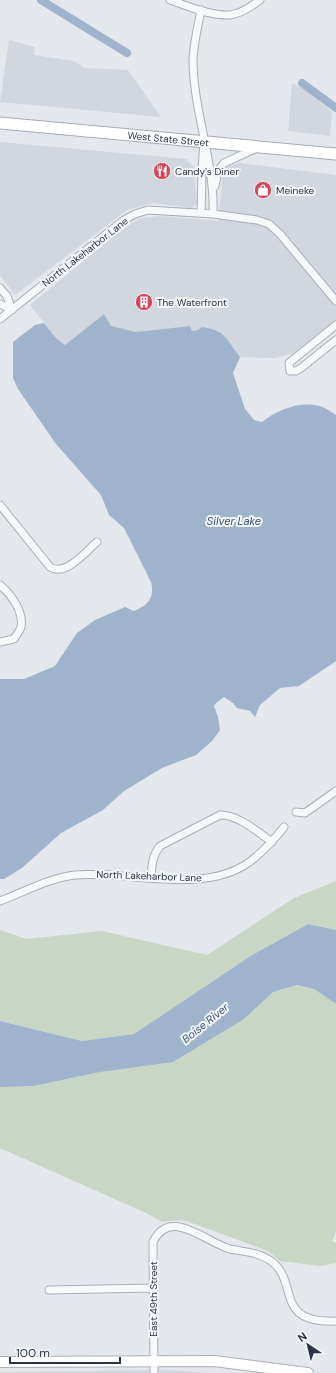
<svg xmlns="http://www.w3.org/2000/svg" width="336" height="1373" viewBox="0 0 336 1373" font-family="'DM Sans',sans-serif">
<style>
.built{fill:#d2d6de}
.green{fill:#c9d6c5}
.water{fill:#9fb4cc}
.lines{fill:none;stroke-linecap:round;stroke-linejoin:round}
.canal{stroke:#9fb4cc;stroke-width:8}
.street-casing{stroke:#a9aeb7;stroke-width:9}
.secondary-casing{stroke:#a9aeb7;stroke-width:12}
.primary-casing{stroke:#a3abb8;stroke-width:13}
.street{stroke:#f7f8fa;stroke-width:7}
.secondary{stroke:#fff;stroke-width:10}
.primary{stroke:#fff;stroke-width:11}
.labels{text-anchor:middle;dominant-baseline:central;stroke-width:4;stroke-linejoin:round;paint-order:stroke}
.street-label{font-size:10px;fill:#2b3445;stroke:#f4f6f9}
.poi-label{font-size:10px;fill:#2b3445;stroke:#f4f6f9;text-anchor:start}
.water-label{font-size:11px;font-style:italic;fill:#34527a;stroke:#f4f6f9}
</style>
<rect width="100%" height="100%" fill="#e4e7ec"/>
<path class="built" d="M9,40L35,47L34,55L74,61L85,68L128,70L161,117L0,102Z
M292,83L306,90L332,112L330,136L288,131Z
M0,142L186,159L194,167L197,203L192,208L153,203L127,210L15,295L0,275Z
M240,163L336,175V320L295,353L275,358L240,357L228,342L225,336L198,330L192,331L190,326L136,332L111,326L104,314L65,345L56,338L30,305L125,227L141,218L160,216L218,221L223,172L228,166Z
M170,1370L209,1373H0V1372Z"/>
<path class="green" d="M336,881V930L308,924L252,955L134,1034L82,1041L0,1021V930L26,939L102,931L207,955L294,898Z
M297,985L314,989L336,1004V1232L332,1241L336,1243V1263L320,1266L280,1261L268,1251L189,1222L181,1220L162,1222L146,1213L0,1148V1087L34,1086L100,1072L244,1019L273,992Z"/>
<path class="water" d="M104,314L111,326L136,332L190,326L192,331L198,330L202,327C227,331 225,338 240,357L233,373L245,409L254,420L262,422C277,410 300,401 319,406C325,407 331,412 336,415V661L299,686L280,688L260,705L255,717L250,711L237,708L233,703L224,697L216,703L214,706L218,717L220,730L212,741L196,755L162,768L124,791L103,810L61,833L22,868L4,879H0V679H24L55,666L77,633L95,620L125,607L134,611C148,605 155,598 151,582L124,528L109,515L101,495L56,444L18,389L13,378V342L35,325L44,323L56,338L65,345Z
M308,924L336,930V1004L314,989L297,985L273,992L244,1019L173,1062L100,1072L34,1086L0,1087V1021L82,1041L134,1034L252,955Z"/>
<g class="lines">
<path class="canal" d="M41,0L127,53
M302,83L336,108"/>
<defs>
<path id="street" d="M170,0C188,6 210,16 230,15C240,14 252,6 260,0
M201,10C198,27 193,45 193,62C194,114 215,163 213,214
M215,186L218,171L224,163L257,148
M201,213C202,190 201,168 204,145
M0,288L7,296L12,310
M0,304L12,310
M0,319L124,220L135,214L148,210L213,214L257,220L269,224L280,234L336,301
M336,325L289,363L290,371H296L301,368L336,340
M0,505L50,567C66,577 86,551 97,542
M0,585C11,594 24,612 21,627C20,631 16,635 14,639L0,642
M296,812L305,813L336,791
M151,877C152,865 152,856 160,846L220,815C239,815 256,831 272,842
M0,901C24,892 49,878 75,875C128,870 202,895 248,863C262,853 273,841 284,827
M49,1290L153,1288
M154,1373L153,1242C170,1206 207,1243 230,1249C244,1252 259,1252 271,1261C300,1282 273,1324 336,1321"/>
<path id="secondary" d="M0,1362L214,1361L308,1373"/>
<g id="primary">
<path id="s1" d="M0,123L336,154"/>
</g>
</defs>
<use href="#street" class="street-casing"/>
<use href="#secondary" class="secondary-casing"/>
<use href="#primary" class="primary-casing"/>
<use href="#street" class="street"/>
<use href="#secondary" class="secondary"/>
<use href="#primary" class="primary"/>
</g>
<defs>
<symbol id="restaurant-disc" viewBox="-11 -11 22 22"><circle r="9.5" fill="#d1495b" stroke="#f4f6f9"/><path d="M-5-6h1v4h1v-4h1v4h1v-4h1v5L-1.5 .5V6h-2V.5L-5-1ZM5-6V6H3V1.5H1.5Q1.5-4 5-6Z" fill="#fff"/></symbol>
<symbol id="shop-disc" viewBox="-11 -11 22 22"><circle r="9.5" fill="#d1495b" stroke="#f4f6f9"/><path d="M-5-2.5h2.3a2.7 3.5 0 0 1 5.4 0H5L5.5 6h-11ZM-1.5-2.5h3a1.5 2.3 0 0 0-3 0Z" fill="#fff"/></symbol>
<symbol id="building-disc" viewBox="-11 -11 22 22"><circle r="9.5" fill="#d1495b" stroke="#f4f6f9"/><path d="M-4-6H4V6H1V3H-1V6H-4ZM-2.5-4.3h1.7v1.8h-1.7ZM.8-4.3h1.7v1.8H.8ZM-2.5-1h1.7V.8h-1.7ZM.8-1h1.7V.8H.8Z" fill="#fff"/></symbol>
</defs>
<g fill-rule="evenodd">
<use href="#restaurant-disc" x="152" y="161" width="20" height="20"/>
<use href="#shop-disc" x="253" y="180" width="20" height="20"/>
<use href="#building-disc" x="134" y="292" width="20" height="20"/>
</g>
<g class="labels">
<g class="street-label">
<text stroke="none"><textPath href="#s1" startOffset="169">West State Street</textPath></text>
<text transform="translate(85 252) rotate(-38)">North Lakeharbor Lane</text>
<text transform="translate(149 876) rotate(2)">North Lakeharbor Lane</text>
<text transform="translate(153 1299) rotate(-90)">East 49th Street</text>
</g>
<g class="poi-label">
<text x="175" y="171">Candy's Diner</text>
<text x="276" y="190">Meineke</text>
<text x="157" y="302">The Waterfront</text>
</g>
<g class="water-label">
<text x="234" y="521">Silver Lake</text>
<text transform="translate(205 1023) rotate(-39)">Boise River</text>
</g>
</g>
<g transform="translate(308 1345) rotate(325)" stroke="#f4f6f9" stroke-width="3" paint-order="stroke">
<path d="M0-3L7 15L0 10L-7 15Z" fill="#2b3445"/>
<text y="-6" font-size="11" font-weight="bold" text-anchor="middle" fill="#2b3445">N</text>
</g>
<path d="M10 1357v6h110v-6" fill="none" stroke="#2b3445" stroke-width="2"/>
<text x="16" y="1357" font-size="12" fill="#2b3445" stroke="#f4f6f9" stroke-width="3" paint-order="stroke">100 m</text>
</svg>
